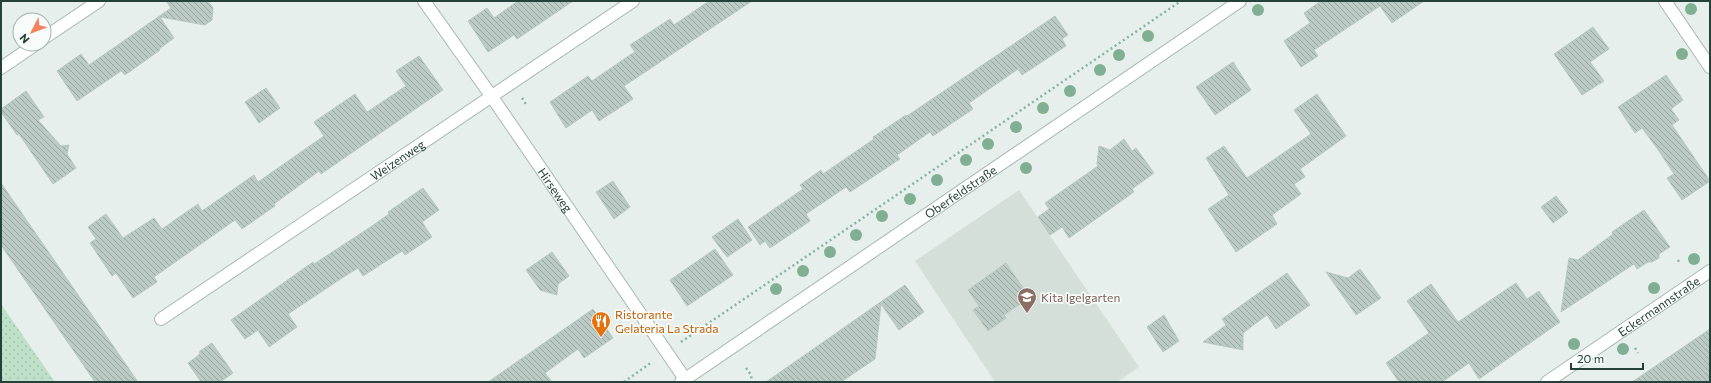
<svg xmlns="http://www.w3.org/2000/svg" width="1711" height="383" viewBox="0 0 1711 383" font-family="Commissioner,sans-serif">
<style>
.built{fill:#d4dfda}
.park{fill:url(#park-dots)}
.building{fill:url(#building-back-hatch);stroke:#b8c9c2}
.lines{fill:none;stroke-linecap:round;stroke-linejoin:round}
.minor-casing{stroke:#a8b8b2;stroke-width:14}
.tertiary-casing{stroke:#a8b8b2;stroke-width:14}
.path{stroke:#86b3a5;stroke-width:2.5;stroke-dasharray:2 3;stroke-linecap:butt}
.minor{stroke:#fff;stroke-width:12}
.tertiary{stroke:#fff;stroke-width:12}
.tree{fill:#80af93}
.labels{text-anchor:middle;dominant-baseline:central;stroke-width:3.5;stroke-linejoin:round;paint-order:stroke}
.street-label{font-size:12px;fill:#24423a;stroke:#f7fbf9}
.education-label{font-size:12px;fill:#785e54;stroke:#f7fbf9;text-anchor:start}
.food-label{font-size:12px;fill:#c56008;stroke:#f7fbf9;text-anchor:start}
</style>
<defs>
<pattern id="park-dots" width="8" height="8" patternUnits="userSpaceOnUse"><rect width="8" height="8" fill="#bfe0c8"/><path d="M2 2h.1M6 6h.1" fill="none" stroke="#a4c1ad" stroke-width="1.8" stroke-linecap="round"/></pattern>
<pattern id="building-back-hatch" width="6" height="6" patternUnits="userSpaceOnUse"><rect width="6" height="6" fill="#bbcac4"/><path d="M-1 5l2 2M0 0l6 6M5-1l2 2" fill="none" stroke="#98a6a0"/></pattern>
</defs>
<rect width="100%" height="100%" fill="#e6efeb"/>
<path class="built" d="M1019,190L1139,367L1117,382H995L915,261Z"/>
<path class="park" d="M1,304L55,382H1Z"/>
<path class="building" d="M166,1H208L213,8L212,20L205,25L160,17L174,38L159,49L160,50L125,75L121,71L77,101L57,71L81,54L89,65L171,8Z
M518,1H573L517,39L514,35L488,52L468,21L487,8L494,18Z
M709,1H752L624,86L633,99L599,121L592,110L566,128L550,102L588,76L592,81L630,55L635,52L630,45L670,19L674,25Z
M1321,1H1424L1392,23L1380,6L1314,50L1318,56L1301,67L1284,41L1310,23L1304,13Z
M1055,16L1068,35L1062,39L1066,46L1022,75L1018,69L969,103L973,109L933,136L930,132L897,155L900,159L850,192L846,187L806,214L810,221L770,248L765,241L760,245L748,227L803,189L800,185L821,170L823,174L874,139L873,137L906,115L907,116Z
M1593,27L1609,49L1590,62L1604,81L1582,95L1554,54Z
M419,56L443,90L321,174L319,171L274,204L275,206L242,229L235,220L154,277L157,282L133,298L116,273L112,276L90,243L96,239L88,227L106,214L123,238L154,218L162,229L198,204L202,211L254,175L258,182L324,136L314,122L355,94L367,112L406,86L396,71Z
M1233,62L1251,90L1215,115L1196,87Z
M1666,75L1683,100L1671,109L1679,120L1672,125L1710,181L1682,200L1667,178L1674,174L1659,151L1642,128L1635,133L1618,107Z
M266,88L280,108L259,123L245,102Z
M26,91L44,117L38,120L61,146L69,145L67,154L76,168L53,184L19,134L17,135L1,112V109Z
M1317,94L1346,136L1300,169L1305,177L1294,184L1301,194L1272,215L1277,224L1236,252L1208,209L1229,195L1206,158L1224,146L1247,178L1311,134L1294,110Z
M1124,139L1132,151L1136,148L1154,173L1132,189L1134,192L1069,238L1062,227L1050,235L1038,217L1049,209L1045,203L1098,166L1097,164L1099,146L1110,150Z
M613,181L630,207L614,219L596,192Z
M1,183L138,382H95L1,245Z
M423,188L439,210L422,222L432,237L405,255L402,251L363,276L358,268L342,278L288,314L297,327L269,347L258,330L245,339L231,320L313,262L314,264L369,228L389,214L388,212Z
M1556,196L1568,212L1553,223L1541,207Z
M1644,210L1670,247L1659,254V258L1652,262H1648L1637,269L1634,264L1561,312L1569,258L1578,260L1613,234L1612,232Z
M738,219L752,240L727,257L712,237Z
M715,249L733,275L687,306L670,280Z
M552,252L569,276L558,284L557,295L540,290L526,270Z
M1006,263L1026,292L1020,297L1023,302L1004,315L1006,318L988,331L973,310L979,306L968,290Z
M1360,269L1381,298L1356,315L1326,272L1348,278Z
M1287,273L1310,305L1276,329L1267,315L1243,333V350L1203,342L1226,325L1222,319Z
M1516,283L1527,299L1539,291L1560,322L1479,379L1469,363L1442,382H1399L1386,363L1429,333L1407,301L1431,284L1458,322Z
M905,285L924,312L899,330L881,304L875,359L841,382H766Z
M593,309L613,338L584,358L578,349L545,373L552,382H488Z
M1164,315L1179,341L1163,352L1147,327Z
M1710,329V382H1632Z
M212,343L233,373L220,382H201L188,363L199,355L200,351Z"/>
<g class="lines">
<defs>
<g id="minor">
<path id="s1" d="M424,1L492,97L685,379"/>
<path d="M1665,1L1710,67"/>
<path d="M44,38L99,1"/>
<path d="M1,68L36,44"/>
<path id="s2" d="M161,319L633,1"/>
<path id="s3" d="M1547,382L1710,271"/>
</g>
<g id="tertiary">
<path id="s4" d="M681,382L1240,1"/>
</g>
</defs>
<use href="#minor" class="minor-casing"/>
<use href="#tertiary" class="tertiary-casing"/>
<path class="path" d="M522,98L527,106
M1678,260L1680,264
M681,342L1181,1
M1635,348L1638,353
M746,368L751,375L752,382
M624,382L652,362"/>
<use href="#minor" class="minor"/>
<use href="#tertiary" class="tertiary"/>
</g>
<g class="tree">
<circle cx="1691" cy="9" r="6"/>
<circle cx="1258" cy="10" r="6"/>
<circle cx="1148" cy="36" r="6"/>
<circle cx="1682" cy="54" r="6"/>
<circle cx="1119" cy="55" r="6"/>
<circle cx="1100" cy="70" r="6"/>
<circle cx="1070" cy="91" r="6"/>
<circle cx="1043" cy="108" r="6"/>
<circle cx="1016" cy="127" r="6"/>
<circle cx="988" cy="144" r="6"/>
<circle cx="966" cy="160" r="6"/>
<circle cx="1026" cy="168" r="6"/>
<circle cx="937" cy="180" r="6"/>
<circle cx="910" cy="199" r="6"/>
<circle cx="882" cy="216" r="6"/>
<circle cx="856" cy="235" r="6"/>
<circle cx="830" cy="252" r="6"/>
<circle cx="1694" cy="259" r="6"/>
<circle cx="803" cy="271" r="6"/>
<circle cx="1654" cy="288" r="6"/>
<circle cx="776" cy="289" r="6"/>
<circle cx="1574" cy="344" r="6"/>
<circle cx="1623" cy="349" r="6"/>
</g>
<defs>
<symbol id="school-pin" viewBox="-11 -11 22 30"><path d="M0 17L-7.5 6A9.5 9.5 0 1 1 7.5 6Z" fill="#8d6e63" stroke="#f7fbf9"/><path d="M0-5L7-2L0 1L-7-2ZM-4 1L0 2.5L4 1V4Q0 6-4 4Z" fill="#fff"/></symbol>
<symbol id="restaurant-pin" viewBox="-11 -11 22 30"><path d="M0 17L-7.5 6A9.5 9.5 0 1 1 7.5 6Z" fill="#e8710a" stroke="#f7fbf9"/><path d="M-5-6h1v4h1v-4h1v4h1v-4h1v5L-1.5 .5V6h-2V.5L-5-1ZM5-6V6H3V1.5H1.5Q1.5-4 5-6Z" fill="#fff"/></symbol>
</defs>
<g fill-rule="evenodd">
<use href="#school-pin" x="1016" y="286" width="22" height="30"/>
<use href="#restaurant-pin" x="590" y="310" width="22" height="30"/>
</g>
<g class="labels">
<g class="street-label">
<text stroke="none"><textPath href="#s2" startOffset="285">Weizenweg</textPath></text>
<text stroke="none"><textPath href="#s1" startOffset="230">Hirseweg</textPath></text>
<text stroke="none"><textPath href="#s4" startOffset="338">Oberfeldstraße</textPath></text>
<text stroke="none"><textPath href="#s3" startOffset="135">Eckermannstraße</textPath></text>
</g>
<g class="education-label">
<text x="1041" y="297">Kita Igelgarten</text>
</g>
<g class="food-label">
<text x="615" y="314">Ristorante<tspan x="615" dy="14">Gelateria La Strada</tspan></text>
</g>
</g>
<rect width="1711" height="383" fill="none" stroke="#24423a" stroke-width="4"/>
<g transform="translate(32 32) rotate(228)"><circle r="19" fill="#f7fbf9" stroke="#a3b1ad"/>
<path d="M0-3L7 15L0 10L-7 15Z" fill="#f4845f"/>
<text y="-6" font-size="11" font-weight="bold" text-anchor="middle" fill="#24423a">N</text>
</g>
<path d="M1571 363v6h72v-6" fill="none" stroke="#24423a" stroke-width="2"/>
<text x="1577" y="363" font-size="12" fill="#24423a" stroke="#f7fbf9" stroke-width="3" paint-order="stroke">20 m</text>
</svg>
